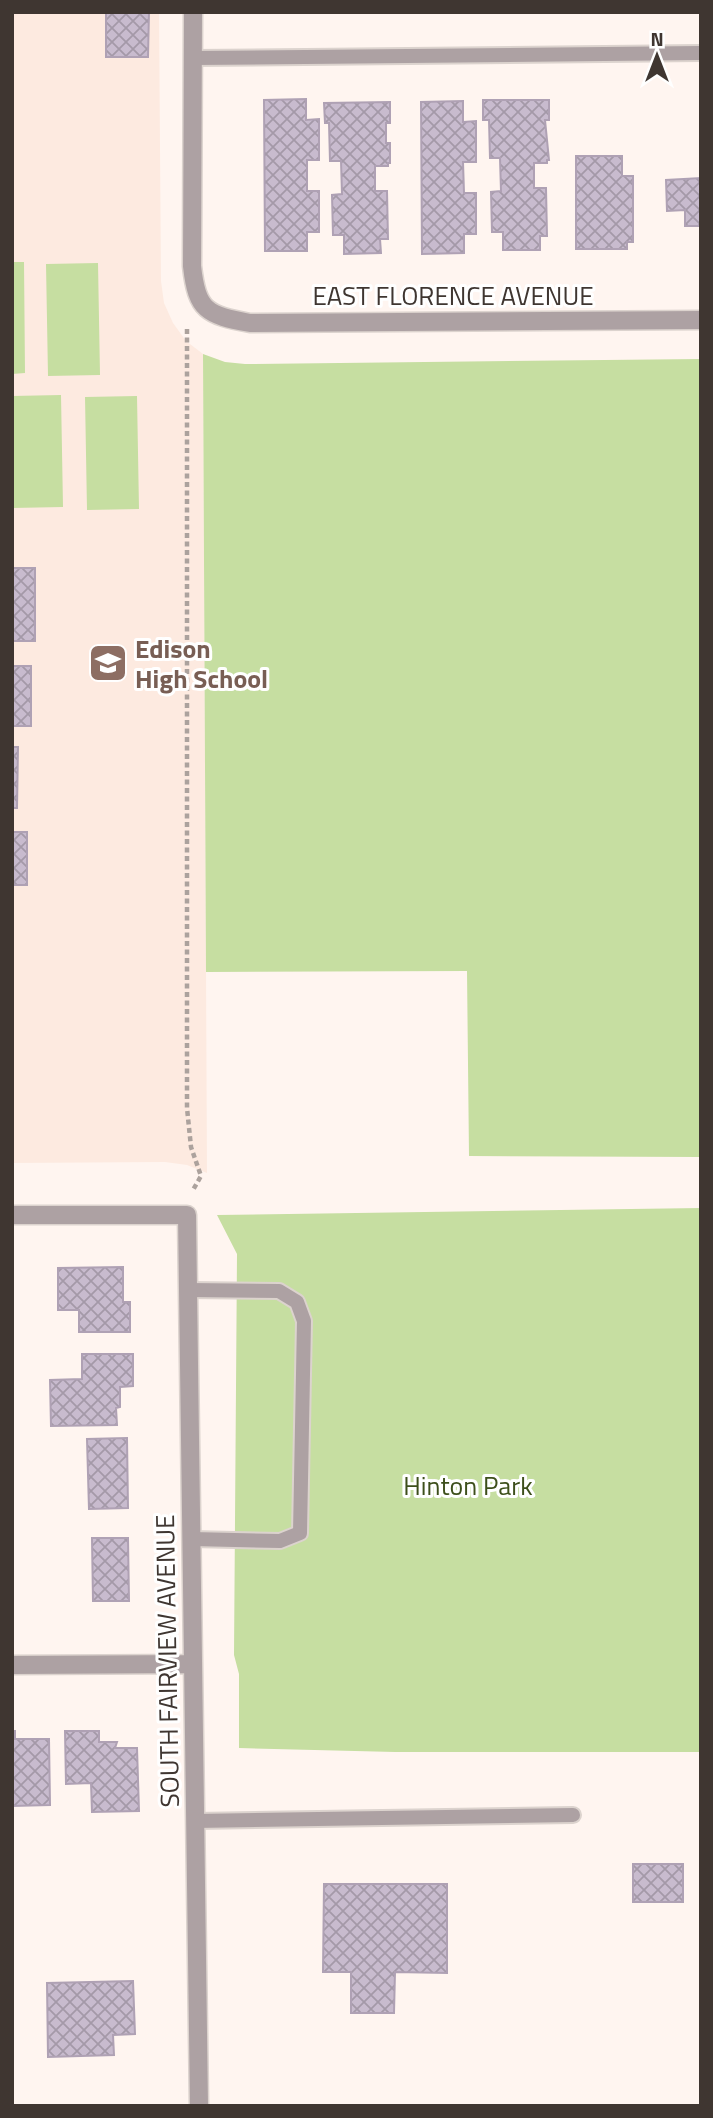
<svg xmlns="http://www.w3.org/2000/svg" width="713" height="2118" viewBox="0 0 713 2118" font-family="'Titillium Web',sans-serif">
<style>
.built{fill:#fdeae0}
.park{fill:#c6dea1}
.building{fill:url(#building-cross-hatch);stroke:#afa1b4;stroke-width:2}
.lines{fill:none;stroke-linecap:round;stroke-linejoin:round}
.service-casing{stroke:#dcd3ce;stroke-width:18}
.minor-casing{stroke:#dcd3ce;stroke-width:21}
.path{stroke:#aca29d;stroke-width:4.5;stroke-dasharray:5 3.5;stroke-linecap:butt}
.service{stroke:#ada1a3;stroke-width:14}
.minor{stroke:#ada1a3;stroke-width:18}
.labels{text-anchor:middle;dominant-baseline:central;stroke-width:6;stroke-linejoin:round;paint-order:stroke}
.street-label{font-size:26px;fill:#3f3631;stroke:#fff}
.education-label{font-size:26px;font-weight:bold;fill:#785e54;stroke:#fff;text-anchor:start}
.park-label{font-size:26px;fill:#3d4f1b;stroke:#fff}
</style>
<defs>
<pattern id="building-cross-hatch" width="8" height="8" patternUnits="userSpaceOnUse" patternTransform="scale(1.75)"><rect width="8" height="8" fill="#c8bbce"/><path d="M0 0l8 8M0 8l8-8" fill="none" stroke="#a499a8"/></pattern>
</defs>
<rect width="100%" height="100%" fill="#fff5f0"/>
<path class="built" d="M12,12H159L161,281L164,303L173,323L186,341L203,354L207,1173L187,1165L165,1162L12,1163Z"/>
<path class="park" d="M12,262H24L25,373L12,374Z
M98,263L100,375L48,376L46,264Z
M203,354L225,362L245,364L701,359V1157L469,1156L467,971L206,972Z
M61,395L63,507L12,508V396Z
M137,396L139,509L87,510L85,397Z
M701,1208V1752H395L239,1748V1674L234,1655L237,1254L217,1215Z"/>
<path class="building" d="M106,12H149L148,57H106Z
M306,99V120L319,119V160H307V191H319V232H307V251H265L264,100Z
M483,100H549V120H545L549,160H547V163H534V188H546L547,236H540V250H503V232H492L491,192L501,191L500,158H490L489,120H483Z
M463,101V122L476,121V162H463L464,193H476V234H464V253L422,254L421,102Z
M390,102V123H386V143H390V163H388V166H375V191H387L388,239H380L381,253L344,254V235H333L332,195L342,194L341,161H330L329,123H325L324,103Z
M576,156H622V176H633V242H627V249H576Z
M701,178V226H685V210L667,211L666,180Z
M12,568H35V641H12Z
M12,666H31V726H12Z
M12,747H18L17,808H12Z
M12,832H27V885H12Z
M123,1267V1302H130V1332H79V1310H58V1268Z
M82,1354H133V1386L120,1387V1407L116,1408L117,1425L51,1426L50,1380L82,1379Z
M127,1438L128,1508L89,1509L87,1439Z
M92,1538H128L129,1601H93Z
M12,1731H15V1739H49L50,1805L12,1806Z
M65,1731H99V1742H117L115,1748H137L139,1811L92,1812L91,1783L66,1784Z
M633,1864H683V1902H633Z
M324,1884H447V1973L395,1972L394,2013H351V1972H323Z
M133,1981L135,2034L113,2035L114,2055L48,2057L47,1983Z"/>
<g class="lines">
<defs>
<path id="service" d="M193,58L701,53
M188,1290L279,1291L297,1302L304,1321L300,1533L280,1541L192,1539
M195,1821L573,1815"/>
<path id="minor" d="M193,12L192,266C197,311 207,315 250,323L701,320
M12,1215H187L199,2106
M12,1665L193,1664"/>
</defs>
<use href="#service" class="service-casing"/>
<use href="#minor" class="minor-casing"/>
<path class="path" d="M187,329V1108L191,1147L201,1176L193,1190"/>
<use href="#service" class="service"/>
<use href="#minor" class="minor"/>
</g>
<defs>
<symbol id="school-square" viewBox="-11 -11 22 22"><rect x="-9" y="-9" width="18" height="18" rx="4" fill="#8d6e63" stroke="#fff"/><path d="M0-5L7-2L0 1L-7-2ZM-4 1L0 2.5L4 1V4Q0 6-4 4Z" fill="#fff"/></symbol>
</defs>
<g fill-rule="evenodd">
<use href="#school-square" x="86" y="641" width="44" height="44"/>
</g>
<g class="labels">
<g class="street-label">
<text x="453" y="295">EAST FLORENCE AVENUE</text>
<text transform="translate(167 1661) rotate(-91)">SOUTH FAIRVIEW AVENUE</text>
</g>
<g class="education-label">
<text x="135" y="648">Edison<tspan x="135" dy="30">High School</tspan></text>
</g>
<g class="park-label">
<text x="468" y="1485">Hinton Park</text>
</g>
</g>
<rect width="713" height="2118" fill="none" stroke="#3f3631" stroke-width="28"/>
<g transform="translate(657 56)" stroke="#ffffff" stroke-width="5" paint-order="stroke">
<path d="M0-5L12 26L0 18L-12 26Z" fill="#3f3631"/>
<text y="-10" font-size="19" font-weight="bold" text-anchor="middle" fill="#3f3631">N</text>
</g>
</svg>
